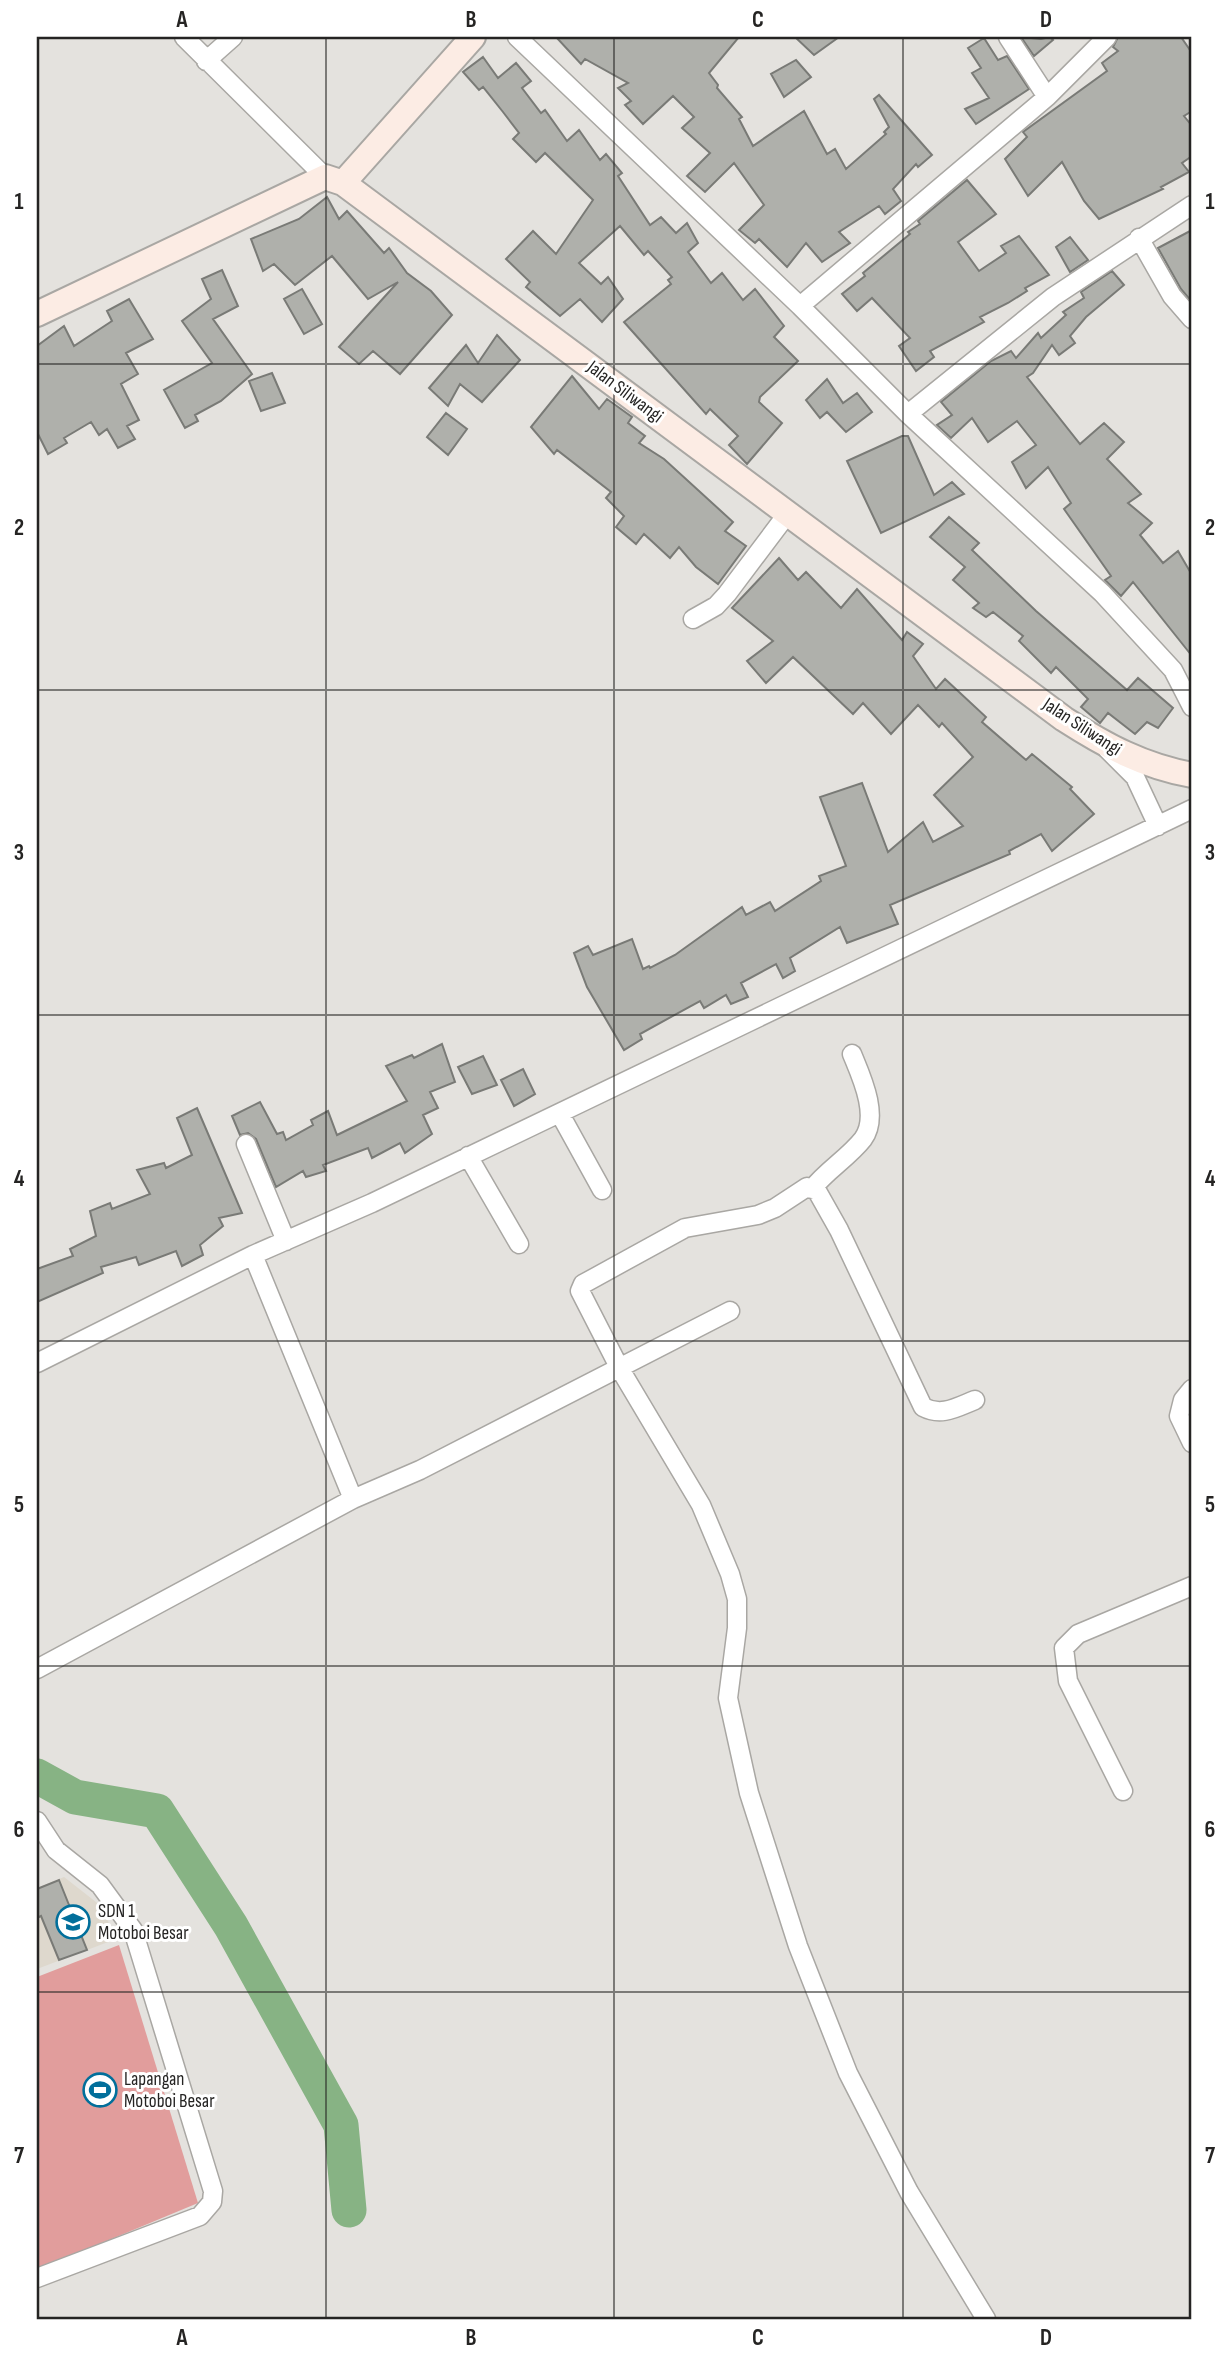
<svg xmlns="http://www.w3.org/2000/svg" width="1229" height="2356" viewBox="0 0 1229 2356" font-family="'Sofia Sans Condensed',sans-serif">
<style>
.built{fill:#ded8cd}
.green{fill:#e19d9c}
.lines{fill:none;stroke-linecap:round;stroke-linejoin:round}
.river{stroke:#87b384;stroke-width:35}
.building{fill:#afb0ab;stroke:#797a76;stroke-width:2}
.street-casing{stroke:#a9a7a3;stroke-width:21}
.secondary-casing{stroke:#a9a7a3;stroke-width:28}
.street{stroke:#fff;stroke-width:18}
.secondary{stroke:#fcece4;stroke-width:24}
.grid{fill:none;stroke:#252423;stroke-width:2;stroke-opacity:0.55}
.labels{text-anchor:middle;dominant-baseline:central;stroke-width:6;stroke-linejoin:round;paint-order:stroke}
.street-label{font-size:19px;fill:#252423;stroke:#fff}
.poi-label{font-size:19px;fill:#252423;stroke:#fff;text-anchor:start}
.neatline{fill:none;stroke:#252423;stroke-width:2.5}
.grid-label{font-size:23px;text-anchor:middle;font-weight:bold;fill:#252423}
</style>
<rect width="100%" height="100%" fill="#e4e2de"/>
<path class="built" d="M64,1877L101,1906L116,1939L37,1969V1888Z"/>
<path class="green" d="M119,1945L198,2203L37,2270V1977Z"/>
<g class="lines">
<path class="river" d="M37,1776L75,1797L157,1811L231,1926L341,2125L349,2210"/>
</g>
<path class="building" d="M556,37H739L709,73L718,85L717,88L742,117L739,119L753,146L804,111L827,154L835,149L846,169L886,134L884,132L889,127L874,99L879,95L932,155L918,167L916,164L893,189L901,201L885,214L879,206L839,232L850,243L822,262L806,243L787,267L759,239L755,243L739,230L764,205L734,163L705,192L687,176L710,153L682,128L694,117L673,96L643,124L625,105L631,101L618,88L628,83L585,59L581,64Z
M795,37H839L814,55Z
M1021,37L1041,39L1050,37L1053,40L1034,56Z
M1118,37H1181L1192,53V111L1184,116L1192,126V156L1182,163L1189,172L1161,187L1163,189L1099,219L1084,201L1062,162L1028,196L1005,159L1027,137L1023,132L1107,71L1102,63L1118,51L1113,47Z
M984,38L998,60L1007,56L1029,89L976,124L965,109L989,98L972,73L981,68L968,48Z
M483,57L498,78L516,63L531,81L522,88L541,113L545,110L567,141L579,130L600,160L606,154L622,173L618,176L650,225L661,217L676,233L687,223L698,243L688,252L711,283L722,273L743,300L755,289L784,326L774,337L798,361L760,397L759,402L782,423L747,464L729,445L738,436L710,409L706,414L624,322L671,284L668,280L672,277L648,251L644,255L620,226L579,263L601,284L608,277L623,299L602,322L580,299L560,316L526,287L530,282L506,259L533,231L556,254L593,200L545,153L536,162L513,139L519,133L503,112L483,87L479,90L463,72Z
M796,60L811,77L784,97L771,74Z
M967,180L996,214L958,242L979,271L1006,253L1001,246L1019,236L1049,275L1025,288L1027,291L1008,303L980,317L984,322L930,351L934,357L916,371L899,346L910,338L872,298L857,311L842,294L865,276L863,273L910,234L908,232L920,224L918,221Z
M327,197L339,219L347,211L384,253L389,248L407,273L431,291L452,315L400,374L373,351L359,364L339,347L398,282L368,299L332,256L295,285L274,264L263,271L251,239L299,219Z
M1192,230V302L1181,289L1158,248Z
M1070,237L1088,260L1070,272L1056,247Z
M222,270L238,306L213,319L252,374L221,401L195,415L198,421L185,428L164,390L212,363L182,321L211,299L202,279Z
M1112,271L1124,285L1086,317L1070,336L1075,343L1059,355L1052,345L1033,373L1027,377L1080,444L1104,423L1124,442L1107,459L1141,494L1128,503L1152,523L1140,535L1163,563L1178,551L1192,575V656L1133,582L1121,596L1105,580L1111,576L1064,509L1071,503L1048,467L1026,488L1012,462L1036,445L1017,421L988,442L972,418L951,438L937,425L952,415L941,402L991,361L1011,351L1016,358L1038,333L1041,338L1066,315L1063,312L1084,298L1081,292Z
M302,289L322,324L304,334L284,299Z
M129,299L153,339L126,353L138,374L121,384L139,420L127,426L135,439L118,448L107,429L99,435L91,422L64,438L67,443L48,454L37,432V346L64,326L74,346L112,321L107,311Z
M497,335L520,360L482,402L460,384L448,406L429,388L466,345L478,363Z
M272,373L285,403L261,411L249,381Z
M572,376L599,409L607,399L632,417L628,423L645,436L639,443L664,459L733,522L725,531L746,546L718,584L696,567L679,547L670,558L644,534L636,544L616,527L624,516L606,498L611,492L557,450L554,454L531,427Z
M827,379L843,403L857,393L872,412L846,432L827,412L820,418L806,400Z
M446,413L467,429L448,455L427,437Z
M902,436H908L934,495L952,482L964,494L881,533L847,461Z
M949,517L979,543L972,550L1036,611L1127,690L1138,678L1173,708L1158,728L1147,722L1135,734L1108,713L1100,723L1081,707L1088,699L1056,667L1051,673L1019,641L1023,636L993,612L986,617L973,608L979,603L953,580L965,567L930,537Z
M779,558L798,580L806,572L841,608L857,589L902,640L907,632L923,644L913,656L936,689L945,679L986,717L982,722L1026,760L1032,754L1072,787L1070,789L1094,814L1052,851L1041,834L1009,851L1010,854L890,905L898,924L847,943L840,927L790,958L795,971L783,978L776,964L741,983L748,997L731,1004L726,995L704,1008L700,1001L640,1034L642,1039L624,1050L587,987L574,953L588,946L593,955L632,939L643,969L649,966L650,968L675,955L742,907L746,915L770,902L775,911L821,881L819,876L846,866L820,797L862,783L888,852L923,822L933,842L963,826L934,795L973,757L942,723L939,727L918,705L891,734L863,703L853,714L793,657L766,683L747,661L773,641L732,608Z
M442,1044L455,1082L430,1092L438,1108L423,1115L432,1134L405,1153L400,1143L372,1158L368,1148L323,1165L326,1171L306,1177L303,1171L276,1187L256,1139L248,1133L240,1135L232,1116L260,1102L277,1134L283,1132L286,1140L313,1125L311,1120L328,1111L337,1135L407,1101L386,1066L412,1055L414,1058Z
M483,1056L497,1085L472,1094L458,1067Z
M523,1069L535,1094L514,1106L501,1080Z
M197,1108L242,1213L219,1218L223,1226L200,1245L203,1255L182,1266L176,1251L139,1265L136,1257L101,1267L103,1273L37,1302V1269L73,1256L70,1249L96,1236L90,1211L110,1203L112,1209L150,1194L137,1170L164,1163L166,1168L192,1155L177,1118Z
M59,1880L87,1950L59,1960L41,1916L37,1918V1889Z"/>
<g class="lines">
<defs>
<path id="street" d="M184,37L325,177
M517,37L800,306L908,414L1102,593L1173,670L1192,707
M1008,37L1047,97
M206,61L233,37
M1139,238L1172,296L1192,319
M800,306L1047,97L1107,37
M908,414L1053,297L1192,205
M693,619L716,606L727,594L788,513
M1107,749L1135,777L1158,826
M560,1114L602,1190
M246,1144L286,1241
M468,1156L519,1244
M812,1189C827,1170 848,1158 863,1139C880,1116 861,1076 852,1054
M37,1363L253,1255L372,1203L1192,809
M1192,1389L1183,1400L1179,1416L1192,1443
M975,1400C957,1407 942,1417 923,1407L839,1230L817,1191L807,1187L775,1208L758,1215L685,1228L583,1284L580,1291L620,1369L701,1505L730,1574L737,1599V1628L728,1698L749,1793L798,1946L848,2073L909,2192L986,2319
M353,1499L420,1470L730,1311
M37,1669L353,1499L253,1255
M1123,1791L1068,1681L1064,1648L1078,1634L1192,1586
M37,1821L56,1850L100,1885L133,1930L213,2191L212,2202L200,2216L37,2278"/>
<path id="secondary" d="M343,183L473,37
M37,314L325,177L343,183L1064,719C1106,746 1143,766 1192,775"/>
</defs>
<use href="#street" class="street-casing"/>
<use href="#secondary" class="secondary-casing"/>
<use href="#street" class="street"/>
<use href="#secondary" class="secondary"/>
</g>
<path class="grid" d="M326,37V2319M614,37V2319M903,37V2319M37,364H1192M37,690H1192M37,1015H1192M37,1341H1192M37,1666H1192M37,1992H1192"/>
<defs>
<symbol id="school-ring" viewBox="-11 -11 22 22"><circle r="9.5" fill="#fff" stroke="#026f9b" stroke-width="1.5"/><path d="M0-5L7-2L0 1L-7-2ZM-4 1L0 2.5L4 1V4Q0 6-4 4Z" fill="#026f9b"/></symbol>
<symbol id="stadium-ring" viewBox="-11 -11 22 22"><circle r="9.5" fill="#fff" stroke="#026f9b" stroke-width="1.5"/><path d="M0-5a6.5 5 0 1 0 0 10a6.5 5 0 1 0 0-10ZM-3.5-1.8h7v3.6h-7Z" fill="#026f9b"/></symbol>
</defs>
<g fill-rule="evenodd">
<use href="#school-ring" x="54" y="1903" width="38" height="38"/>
<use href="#stadium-ring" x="81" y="2071" width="38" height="38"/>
</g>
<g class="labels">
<g class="street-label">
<text transform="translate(625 392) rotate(37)">Jalan Siliwangi</text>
<text transform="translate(1082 727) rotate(33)">Jalan Siliwangi</text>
</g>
<g class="poi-label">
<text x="98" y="1911">SDN 1<tspan x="98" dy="22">Motoboi Besar</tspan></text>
<text x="124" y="2079">Lapangan<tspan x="124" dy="22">Motoboi Besar</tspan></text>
</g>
</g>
<rect width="1229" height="2356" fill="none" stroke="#ffffff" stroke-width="77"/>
<rect x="38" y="38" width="1152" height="2280" class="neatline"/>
<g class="grid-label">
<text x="182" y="27">A</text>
<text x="471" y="27">B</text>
<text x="758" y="27">C</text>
<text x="1046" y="27">D</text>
<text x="19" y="209">1</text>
<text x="1210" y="209">1</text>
<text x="19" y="535">2</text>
<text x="1210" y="535">2</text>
<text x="19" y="860">3</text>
<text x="1210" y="860">3</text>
<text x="19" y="1186">4</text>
<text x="1210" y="1186">4</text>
<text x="19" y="1512">5</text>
<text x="1210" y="1512">5</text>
<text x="19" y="1837">6</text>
<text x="1210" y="1837">6</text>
<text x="19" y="2163">7</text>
<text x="1210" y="2163">7</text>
<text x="182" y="2345">A</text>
<text x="471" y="2345">B</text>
<text x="758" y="2345">C</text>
<text x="1046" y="2345">D</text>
</g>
</svg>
